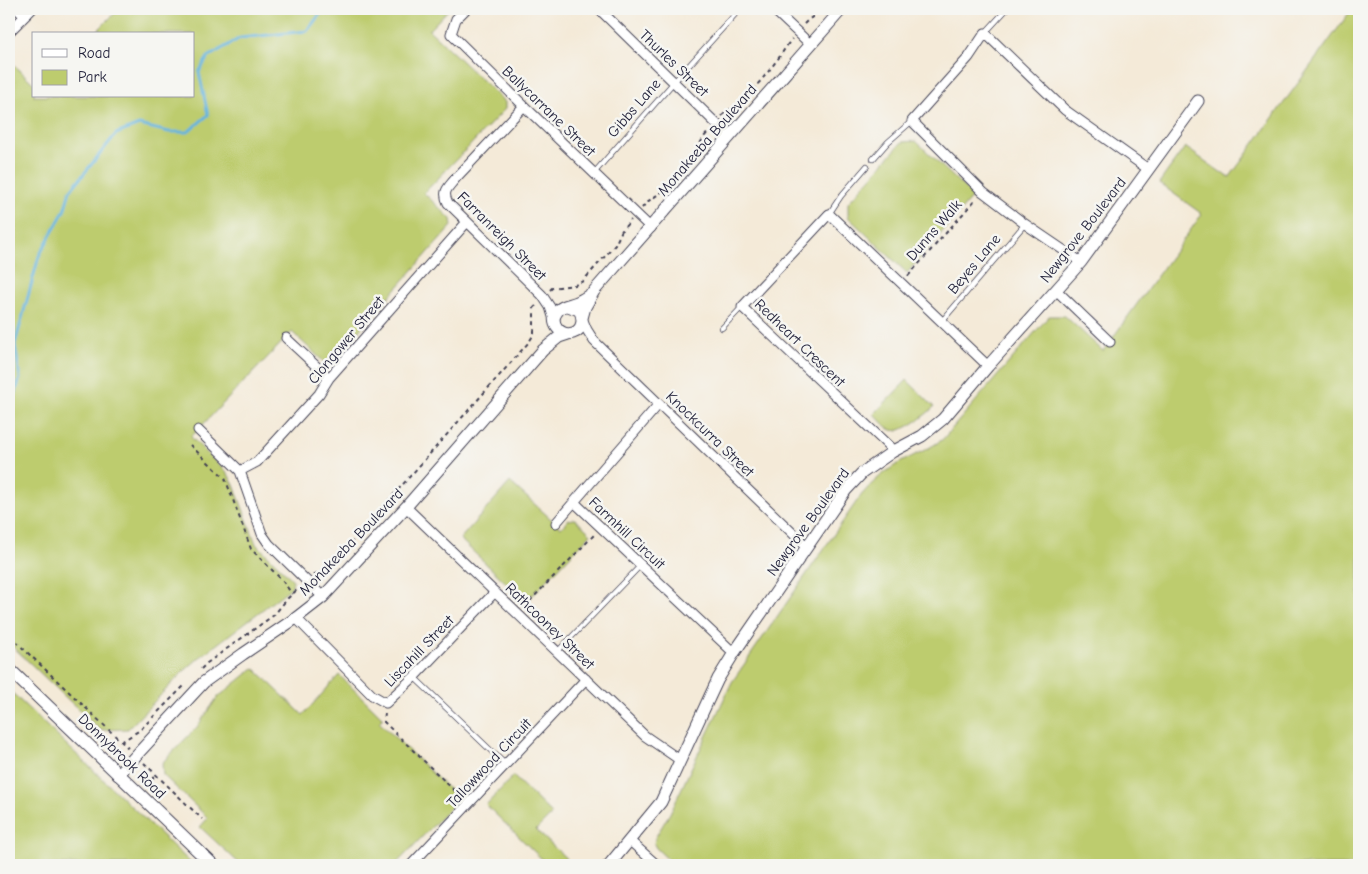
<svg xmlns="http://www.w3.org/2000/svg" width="1368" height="874" viewBox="0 0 1368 874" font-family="'Comic Neue',sans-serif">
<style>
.green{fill:#bdcc6e;stroke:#707754}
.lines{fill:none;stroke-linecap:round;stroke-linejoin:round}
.stream{stroke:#64b4df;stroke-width:3}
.service-casing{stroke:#424053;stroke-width:6}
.minor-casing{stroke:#424053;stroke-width:11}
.tertiary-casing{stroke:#424053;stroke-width:13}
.secondary-casing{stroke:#424053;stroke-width:14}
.path{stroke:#424053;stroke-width:2;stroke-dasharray:4 4;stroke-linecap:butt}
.service{stroke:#fff;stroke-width:4.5}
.minor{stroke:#fff;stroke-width:9}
.tertiary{stroke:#fff;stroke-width:11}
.secondary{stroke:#fff;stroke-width:12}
.labels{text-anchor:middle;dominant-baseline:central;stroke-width:5;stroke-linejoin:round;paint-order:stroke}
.street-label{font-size:15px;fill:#22223b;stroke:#f6f6f2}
</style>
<rect width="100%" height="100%" fill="#f6f6f2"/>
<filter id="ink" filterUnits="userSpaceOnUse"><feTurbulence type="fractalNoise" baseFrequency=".02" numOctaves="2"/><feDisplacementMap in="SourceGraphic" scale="10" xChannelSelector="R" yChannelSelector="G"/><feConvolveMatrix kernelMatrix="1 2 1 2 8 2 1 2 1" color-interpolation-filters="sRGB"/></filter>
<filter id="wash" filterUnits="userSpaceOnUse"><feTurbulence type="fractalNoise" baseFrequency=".0096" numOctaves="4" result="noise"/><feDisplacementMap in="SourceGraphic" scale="20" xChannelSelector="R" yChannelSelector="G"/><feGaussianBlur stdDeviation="1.12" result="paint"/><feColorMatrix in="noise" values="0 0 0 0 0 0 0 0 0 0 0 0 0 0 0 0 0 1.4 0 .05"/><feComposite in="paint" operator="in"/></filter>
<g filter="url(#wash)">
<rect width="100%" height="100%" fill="#f4ead8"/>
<path class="green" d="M119,9H449L429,30L505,102V109L424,193L451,219L452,226L331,362H324L292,332L191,437L228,474L234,485L256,544L293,580L292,587L199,658L183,672L128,729L100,730L9,643V60L34,84V96H194V34H94Z
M1352,9H1359V865H674L656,848L654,844L655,838L670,813L732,682L859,498C872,482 887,469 905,460C920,452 929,449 943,439L1049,316H1065L1103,351L1202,214L1159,183L1185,147L1229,178Z
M916,141L973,196L907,273L848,217V203L902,142Z
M907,380L934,407C927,414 903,434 892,430C886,428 879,419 874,414Z
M510,482L561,528L568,520L575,519L591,534L526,602L460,539Z
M254,668L303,715L339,675L383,718L379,722L459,799L395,865H241L200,827L208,818L163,775L162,763L197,727L217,698Z
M9,690L193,865H9Z
M513,776L552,814L536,830L573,865H548L486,805Z"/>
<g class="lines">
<path class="stream" d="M9,413L20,378L15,344L39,256L64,211L70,191L116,134L139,125L169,132H188L208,115L199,72L208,57L240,38L307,31L324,9"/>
</g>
</g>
<g filter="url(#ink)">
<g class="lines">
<defs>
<path id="service" d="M985,33L1007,9
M873,159L888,142L912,121
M594,173L674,82L740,9
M829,214L841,196L867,166
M942,321L1025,224
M722,328L742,307
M557,652L641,565
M414,677L506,765"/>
<path id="minor" d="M17,9L25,16L32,9
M466,9L456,19L451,34L524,106L651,228
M599,9L730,137
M773,9L811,45
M9,32L25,16
M524,106L455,179C448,188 442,191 448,203L542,295L550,307L554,320
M1081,262L1025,224L983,192L912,121L969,57L985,33L1065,110L1148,169
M1056,290L1110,342
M582,318L587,330L594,341L807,547
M286,338L329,378
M659,404L574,502L734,653
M198,430L240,471L262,534L269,544L323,597
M894,451L742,307L829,214L988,366
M240,471L257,462L319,394L329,378L467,222
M406,507L645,736L680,760
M556,523L574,502
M296,618L372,695L386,703L414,677L495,592
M630,841L657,865
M411,865L586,679"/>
<path id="tertiary" d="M568,306L579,310C584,318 583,330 573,333C560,337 549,322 557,312C561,305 571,305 577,302C582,300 586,297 591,294
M582,318L585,307L594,291L842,9
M118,775L204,682L243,654L296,618L323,597L406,507L543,350L559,337L568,334
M609,865L661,802L710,696L718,679L734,653L846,490L862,473L892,452L922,436L943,419L988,366L1081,262L1198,101"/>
<path id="secondary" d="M9,669L213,865"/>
</defs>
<use href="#service" class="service-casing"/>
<use href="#minor" class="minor-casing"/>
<use href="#tertiary" class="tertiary-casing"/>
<use href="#secondary" class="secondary-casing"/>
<path class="path" d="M804,24L808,20L824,9
M722,116C728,109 737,107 743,100C754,88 765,77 774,64C781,56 785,47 792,39
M642,208L647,202L663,191L696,153L703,138L709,131
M908,276L976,199
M550,290L552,288L559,287L575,285L583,281L615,245L622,230L631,220
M190,445L225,478L251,549L282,580L292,594
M314,575L334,562L529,342L534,334V308L537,305
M524,607L594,535
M10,636L128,748
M201,669L207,663L274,615L288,598L299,588
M385,713L384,722L462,798
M121,742L140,730L185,685
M144,763L202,819
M146,786L156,775"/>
<use href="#service" class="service"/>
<use href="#minor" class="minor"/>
<use href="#tertiary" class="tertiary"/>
<use href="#secondary" class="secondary"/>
</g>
</g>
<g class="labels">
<g class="street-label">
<text transform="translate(674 63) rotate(44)">Thurles Street</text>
<text transform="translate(634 108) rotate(-49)">Gibbs Lane</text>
<text transform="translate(549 111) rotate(44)">Ballycarrane Street</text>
<text transform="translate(707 140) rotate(-49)">Monakeeba Boulevard</text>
<text transform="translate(934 230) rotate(-49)">Dunns Walk</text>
<text transform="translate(1083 230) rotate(-52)">Newgrove Boulevard</text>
<text transform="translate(502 236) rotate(45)">Farranreigh Street</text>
<text transform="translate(974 264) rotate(-50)">Beyes Lane</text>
<text transform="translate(346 340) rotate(-50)">Clongower Street</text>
<text transform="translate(800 343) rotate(44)">Redheart Crescent</text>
<text transform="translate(710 434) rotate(44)">Knockcurra Street</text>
<text transform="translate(808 522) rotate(-54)">Newgrove Boulevard</text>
<text transform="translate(627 533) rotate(43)">Farmhill Circuit</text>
<text transform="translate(351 542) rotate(-46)">Monakeeba Boulevard</text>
<text transform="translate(550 626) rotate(44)">Rathcooney Street</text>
<text transform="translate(419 651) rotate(-46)">Liscahill Street</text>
<text transform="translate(122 756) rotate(44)">Donnybrook Road</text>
<text transform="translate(489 763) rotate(-47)">Tallowwood Circuit</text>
</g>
</g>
<rect width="1368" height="874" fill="none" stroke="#f6f6f2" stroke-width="30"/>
<rect x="32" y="32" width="162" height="65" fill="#f6f6f2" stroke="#a1a1a9"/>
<rect x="42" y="49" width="25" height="8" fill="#ffffff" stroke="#a1a1a9"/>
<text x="78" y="58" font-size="15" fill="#22223b">Road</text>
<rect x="42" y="70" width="25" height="15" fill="#bdcc6e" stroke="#a1a1a9"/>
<text x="78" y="82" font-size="15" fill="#22223b">Park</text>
</svg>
